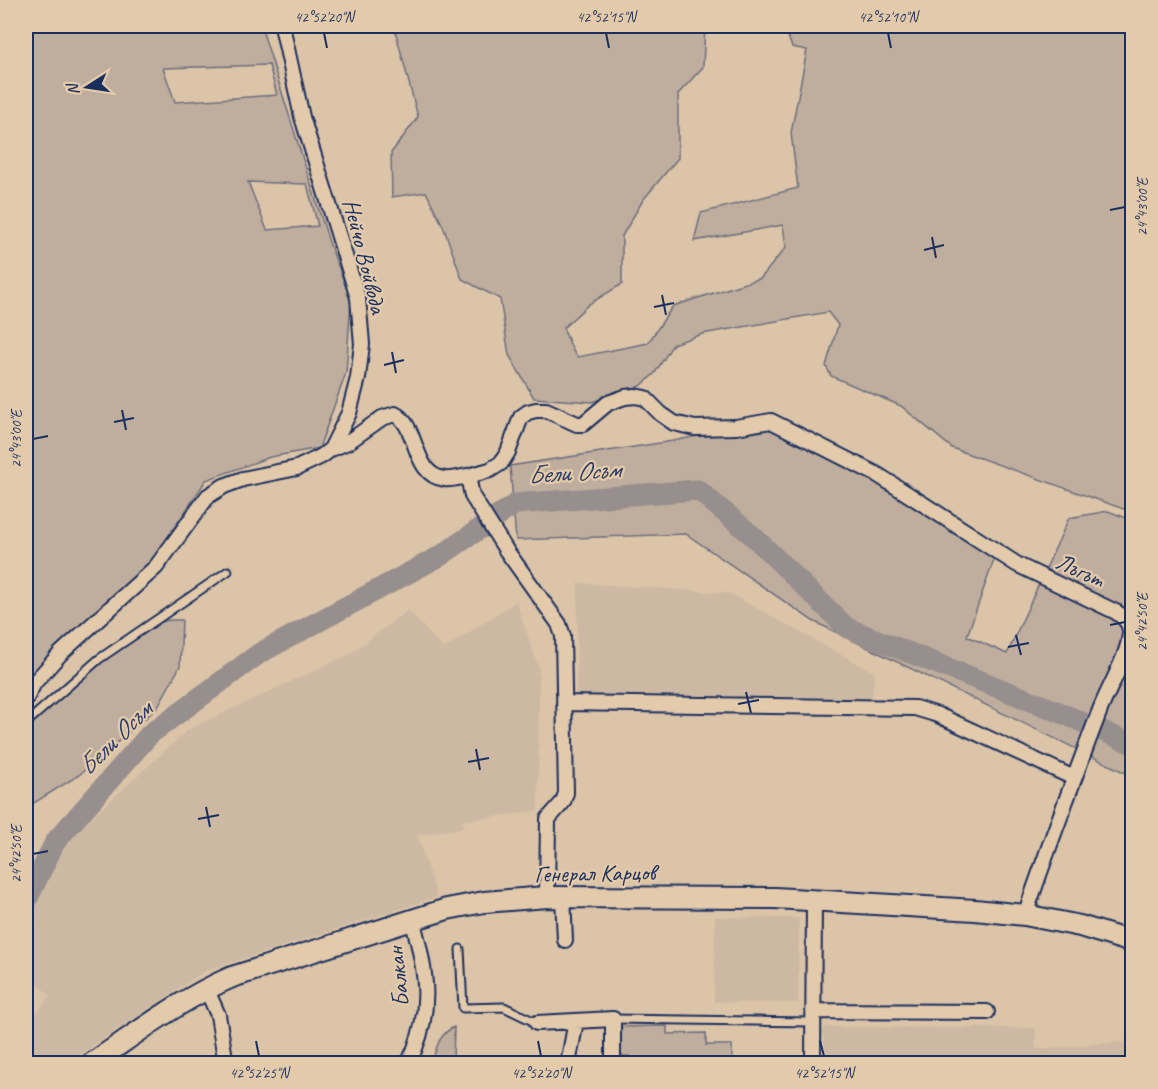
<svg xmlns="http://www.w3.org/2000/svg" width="1158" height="1089" viewBox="0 0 1158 1089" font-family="Caveat,sans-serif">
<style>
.built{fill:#cdb9a3}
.green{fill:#bfae9d;stroke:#6d6e7e;stroke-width:1.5;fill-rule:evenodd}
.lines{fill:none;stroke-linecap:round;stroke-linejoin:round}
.river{stroke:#978f8e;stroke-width:21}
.lane-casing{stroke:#1b2f5e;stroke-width:11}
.street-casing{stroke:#1b2f5e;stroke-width:18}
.secondary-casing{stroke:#1b2f5e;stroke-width:24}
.lane{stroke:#e3caab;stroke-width:7}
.street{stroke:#e3caab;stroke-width:14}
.secondary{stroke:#e3caab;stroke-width:20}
.ticks{fill:none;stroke:#1b2f5e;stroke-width:2}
.labels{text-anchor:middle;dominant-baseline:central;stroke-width:4.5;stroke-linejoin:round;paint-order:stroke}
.street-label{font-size:24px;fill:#1b2f5e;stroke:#e3caab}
.water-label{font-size:26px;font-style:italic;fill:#2e3d65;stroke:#e3caab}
.neatline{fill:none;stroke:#1b2f5e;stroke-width:2}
.ticks-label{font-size:15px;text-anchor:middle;fill:#1b2f5e}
</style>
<rect width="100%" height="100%" fill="#dbc4a8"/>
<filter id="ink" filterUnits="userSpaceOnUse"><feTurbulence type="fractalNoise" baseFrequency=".0167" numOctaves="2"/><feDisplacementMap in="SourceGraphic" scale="12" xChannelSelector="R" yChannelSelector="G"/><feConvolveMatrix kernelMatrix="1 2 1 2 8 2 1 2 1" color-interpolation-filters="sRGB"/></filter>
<g filter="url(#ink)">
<path class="built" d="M578,583L729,593L875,673L871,703L576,700Z
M516,601L539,669L538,811L462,821L464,828L417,835L437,897L205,971L68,1063H26V1017L31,1008L38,1012L50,995L26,976V939L36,923L26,914V905L51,859L69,838L189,729L350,654L408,610L444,649Z
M715,917L799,918L798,1003L714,1002Z
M824,1027L1036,1028V1049L1132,1041V1063H824Z"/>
<path class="green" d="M26,26H261L330,245L351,300L346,373L319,448L270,457L206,480L151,563L109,598L36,673L26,692ZM269,65L277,95L175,102L163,68ZM248,182L307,184L318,226L267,230Z
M394,26H705L703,67L678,94V158L643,200L622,236V284L589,304L563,328L573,351L578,357L648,343L673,306L761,278L786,247L783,225L694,241L701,213L798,188L791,133L807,50L792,47L784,26H1132V512L952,448L901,406L831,376L826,366L838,325L828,312L702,334L673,344L655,373L642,385L592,402L534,398L509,355L500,299L462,279L443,226L426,192L392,197L391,153L418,117Z
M771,421L997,551L967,636L1007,654L1069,518L1108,511L1132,520V776L813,621L686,534L516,540L510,466L673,441Z
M169,620H182L180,666L157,708L79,775L26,808V738L37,709L139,628Z
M667,1026V1034L706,1033V1045H732V1063H628L629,1056H618L619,1027Z
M454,1027L453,1063H432C436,1048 439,1034 454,1027Z"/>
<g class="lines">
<path class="river" d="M26,902L55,842L150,734L260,653L442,555L515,504L698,490L755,538L847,628L1059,712L1132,744"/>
<defs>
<path id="lane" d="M26,723L99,659L228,571
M460,949L463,1008L504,1007L537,1023
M613,1019L813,1022"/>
<path id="street" d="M331,449L348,442L382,418L395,414C419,426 412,476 445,479C452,480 461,477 468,476
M26,699L34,683L61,653L156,567L208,496L224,486L243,479L297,468L322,456L331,449L349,413L358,378L362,344L358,298L302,117L282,26
M564,703L915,708L938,715L1074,778
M547,897L548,819L563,802L566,793L563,636L559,624L506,550L472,496L468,476L490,470L501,463L508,452L521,417L528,412L536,410H546L577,424H583L608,403L625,397L635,396L645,398L661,414L674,423L695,428L736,427L771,421L878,475L1018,565L1116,612C1124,617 1131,623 1130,633C1129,654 1108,689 1100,710C1074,778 1049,846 1025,915
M563,897L565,940
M206,988L218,1015L226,1064
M813,1011L987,1012
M537,1023L613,1019V1064
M408,1064C434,1013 427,972 412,919
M568,1064L576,1021
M813,1064L814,900"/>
<path id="secondary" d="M91,1064C137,1033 181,999 232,977L447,909L484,902L547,897L775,898L975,910L1025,915L1080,926L1132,942"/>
</defs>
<use href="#lane" class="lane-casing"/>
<use href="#street" class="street-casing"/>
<use href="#secondary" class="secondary-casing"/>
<use href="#lane" class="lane"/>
<use href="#street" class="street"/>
<use href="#secondary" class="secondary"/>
</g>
</g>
<path class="ticks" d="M324,33L327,48M606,33L609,48M888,33L891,48M1110,210L1125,207M932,237L936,258M924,250L944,245M662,295L666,315M654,307L674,303M392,352L396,373M384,365L404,360M122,410L126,430M114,422L134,418M33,439L48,436M1110,625L1125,622M1016,635L1021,655M1008,647L1029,643M746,692L751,713M738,704L759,700M476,749L480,770M468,762L489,758M206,807L210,827M198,819L219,815M33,854L48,851M256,1041L259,1056M538,1041L541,1056M820,1041L824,1056"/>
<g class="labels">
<g class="street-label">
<text transform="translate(365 256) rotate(76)">Нейчо Войвода</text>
<text transform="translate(1080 570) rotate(25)">Лъгът</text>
<text transform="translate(595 873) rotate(-1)">Генерал Карцов</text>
<text transform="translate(398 977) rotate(-96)">Балкан</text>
</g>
<g class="water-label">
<text transform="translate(574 472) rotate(-4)">Бели Осъм</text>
<text transform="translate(115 738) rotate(-45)">Бели Осъм</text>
</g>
</g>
<rect width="1158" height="1089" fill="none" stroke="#e3caab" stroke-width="66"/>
<g transform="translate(87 87) rotate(258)" stroke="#e3caab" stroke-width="4.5" paint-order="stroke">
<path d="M0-4.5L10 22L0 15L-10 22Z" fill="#1b2f5e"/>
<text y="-9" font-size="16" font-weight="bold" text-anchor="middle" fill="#1b2f5e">N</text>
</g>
<rect x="33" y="33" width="1092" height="1023" class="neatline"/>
<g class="ticks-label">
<text x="324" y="22">42°52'20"N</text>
<text x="606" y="22">42°52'15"N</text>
<text x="888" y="22">42°52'10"N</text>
<text transform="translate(1142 207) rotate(-90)" y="5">24°43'00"E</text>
<text transform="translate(16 439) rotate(-90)" y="5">24°43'00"E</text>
<text transform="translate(1142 622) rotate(-90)" y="5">24°42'50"E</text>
<text transform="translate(16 854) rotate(-90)" y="5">24°42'50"E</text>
<text x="259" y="1078">42°52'25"N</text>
<text x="541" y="1078">42°52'20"N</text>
<text x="824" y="1078">42°52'15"N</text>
</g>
</svg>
